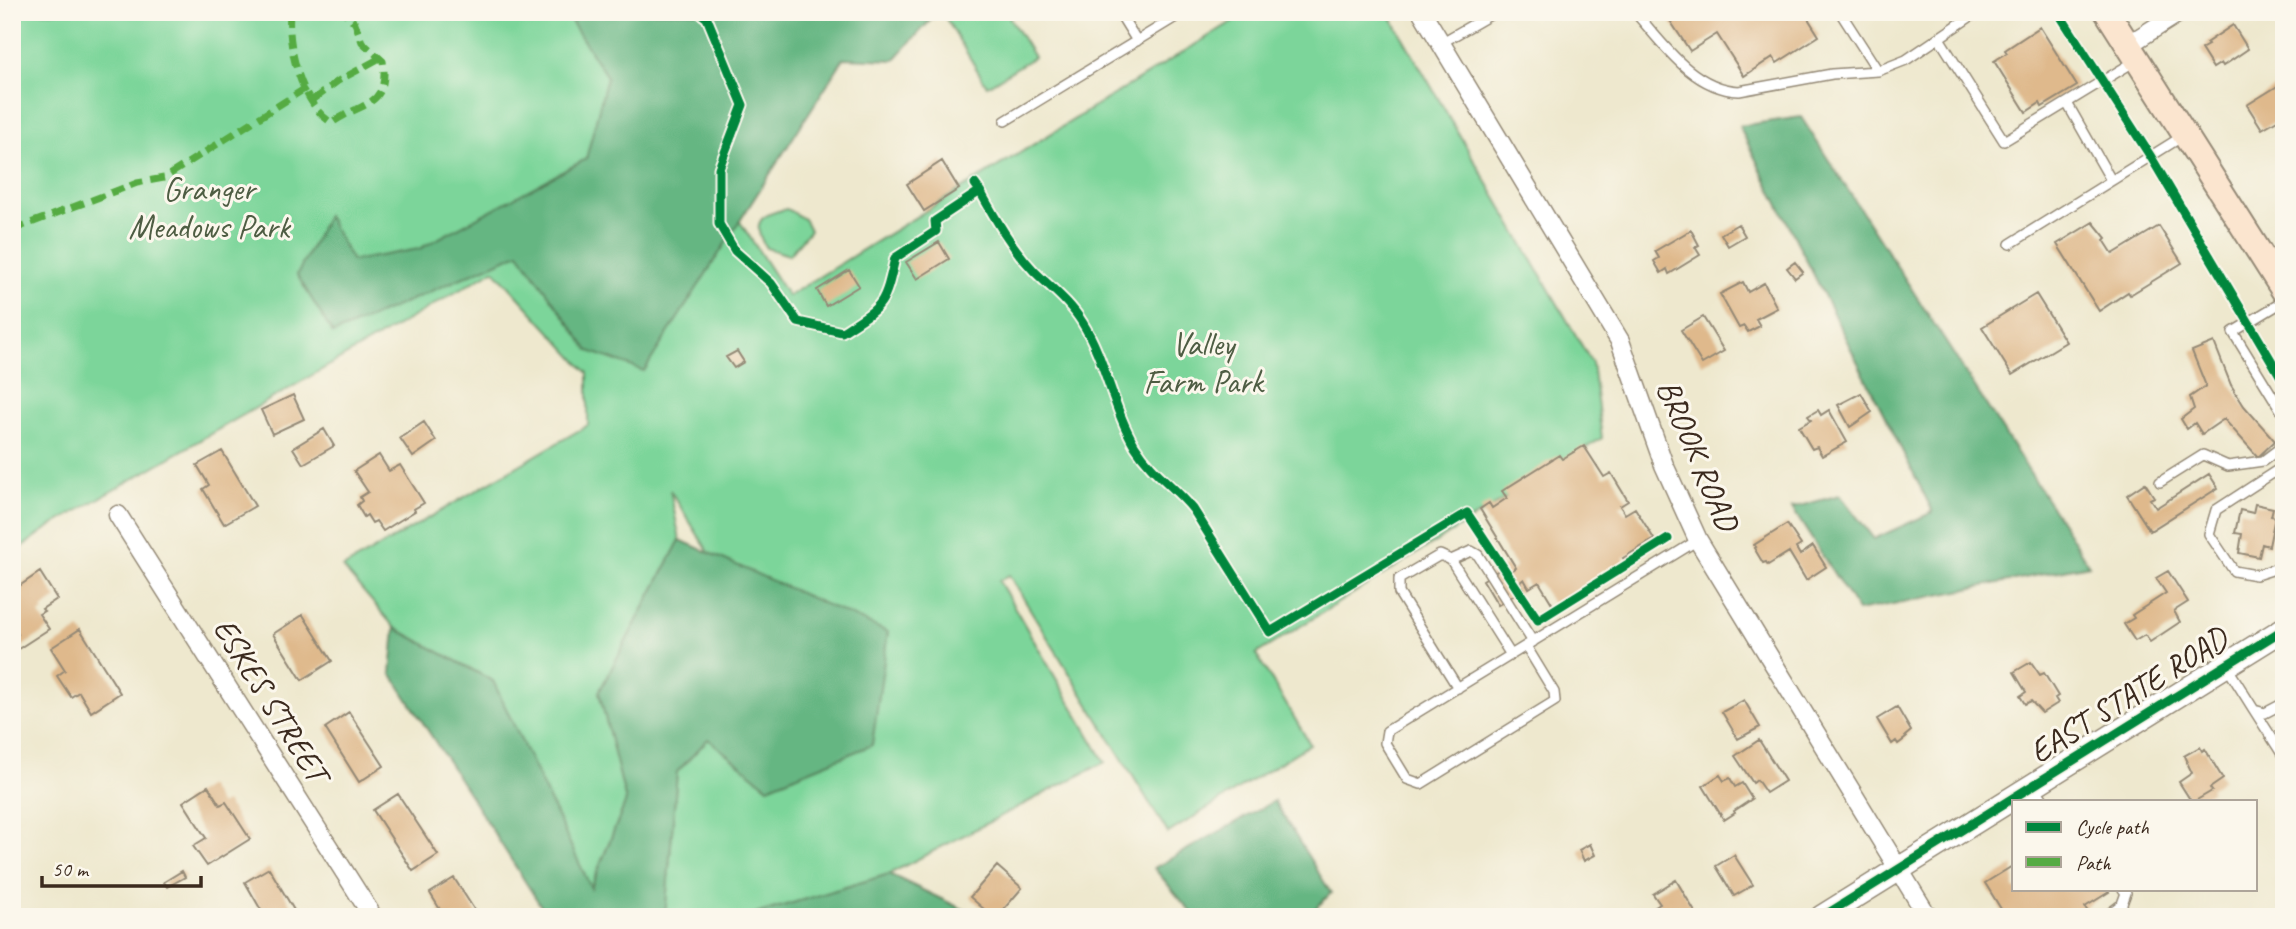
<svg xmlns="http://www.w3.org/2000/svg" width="2296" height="929" viewBox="0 0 2296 929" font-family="Caveat,sans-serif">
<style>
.green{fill:#7cd59a;stroke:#5c805c;stroke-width:2}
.forest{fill:#65b682;stroke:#507050;stroke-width:2}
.building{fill:#dfb98c}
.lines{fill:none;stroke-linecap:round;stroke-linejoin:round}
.service-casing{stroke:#948976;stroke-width:12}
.minor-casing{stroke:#948976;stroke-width:21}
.tertiary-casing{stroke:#948976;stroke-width:26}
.secondary-casing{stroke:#948976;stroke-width:28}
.service{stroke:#fff;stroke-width:9}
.minor{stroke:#fff;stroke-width:18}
.tertiary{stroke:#fff;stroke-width:23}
.secondary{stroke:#fbe5cf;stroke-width:24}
.quiet{stroke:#55ab43;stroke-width:7;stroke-dasharray:14 7;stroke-linecap:butt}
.cycleway-casing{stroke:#fbf7ec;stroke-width:13}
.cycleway{stroke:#00873e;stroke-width:9}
.labels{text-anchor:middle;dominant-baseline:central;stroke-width:6;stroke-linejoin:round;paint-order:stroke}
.park-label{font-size:33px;fill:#4e5d43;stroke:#fbf7ec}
.street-label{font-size:33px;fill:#3b2a1e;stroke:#fbf7ec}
</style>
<rect width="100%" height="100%" fill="#fbf7ec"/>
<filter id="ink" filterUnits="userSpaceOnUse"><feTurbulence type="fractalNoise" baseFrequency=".0143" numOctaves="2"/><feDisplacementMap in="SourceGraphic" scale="14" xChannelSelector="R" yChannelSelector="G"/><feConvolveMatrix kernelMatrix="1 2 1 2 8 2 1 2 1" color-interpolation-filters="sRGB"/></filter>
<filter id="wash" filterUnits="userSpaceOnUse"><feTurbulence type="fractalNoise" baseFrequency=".00686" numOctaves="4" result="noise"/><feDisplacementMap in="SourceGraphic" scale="28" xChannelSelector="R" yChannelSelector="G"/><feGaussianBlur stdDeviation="1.57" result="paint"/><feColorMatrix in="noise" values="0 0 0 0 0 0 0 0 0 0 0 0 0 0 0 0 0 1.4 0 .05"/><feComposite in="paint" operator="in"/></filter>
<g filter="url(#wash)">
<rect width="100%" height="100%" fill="#eee8ce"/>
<path class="green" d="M12,12H604L788,296L1248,12H1388L1592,363L1602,438L1256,654L1310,744L1168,833L1009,575L999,581L1105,762L889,874L746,917H665L677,772L709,738L803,704L670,490L680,540L599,692L626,801L590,889L493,681L395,628L343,568L588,425V373L494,270L48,528L12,554Z
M942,12H1006L1034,57L987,86Z
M787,209L804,219L810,230L789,255L766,248C750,222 761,214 787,209Z"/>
<path class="forest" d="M565,12H938L894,60L844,58L644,371L589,351L519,253L333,334L297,275L327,216L352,261L419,249L586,159L607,77Z
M1801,117L2089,565L1858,611L1792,508L1840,495L1874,539L1933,512L1739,126Z
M680,540L888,632L872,745L768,787L708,739L677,772L665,917H548L391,673L395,628L493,681L591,888L626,801L599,692Z
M1274,801L1331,893L1307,917H1195L1154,868Z
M889,874L979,917H746Z"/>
<g id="blocks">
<path class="building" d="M1680,12H1804L1819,36L1777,63L1773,57L1744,76L1717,34L1690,51L1669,19Z
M2233,25L2248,49L2223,66L2221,63L2213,68L2201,49L2208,45L2206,43Z
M2040,27L2077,86L2042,107L2040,103L2026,112L1994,61L2007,53L2005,50Z
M2284,82V116L2262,129L2247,105Z
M942,161L959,189L924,211L907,184Z
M2093,222L2106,238L2104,240L2113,254L2159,226L2182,263L2130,295L2128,292L2099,311L2057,244Z
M1738,224L1745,236L1728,246L1721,234Z
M1691,230L1699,245L1695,247L1700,255L1669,274L1667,269L1661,273L1654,261L1659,258L1655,251Z
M939,242L949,259L917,279L906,262Z
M1795,262L1803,272L1795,278L1787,268Z
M849,270L859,286L826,306L817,290Z
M1743,282L1748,292L1764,283L1777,308L1756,319L1760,326L1748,332L1744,326L1739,328L1720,294Z
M2036,294L2066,342L2012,375L1982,327Z
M1703,317L1724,351L1702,364L1681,330Z
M2214,342L2231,385L2244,406L2275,441L2258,457L2224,419L2202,434L2195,423L2187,429L2181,419L2194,409L2190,397L2206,386L2192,351Z
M737,351L744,362L734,368L726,357Z
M1861,393L1872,412L1850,427L1838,405Z
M293,395L304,419L272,434L261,410Z
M1818,410L1821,415L1829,410L1847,442L1822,456L1817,447L1812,449L1799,427L1811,420L1808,416Z
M424,422L436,441L413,457L400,438Z
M324,429L334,446L303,464L293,448Z
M1584,446L1604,477L1611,473L1628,501L1620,506L1625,514L1635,508L1654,539L1623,558L1625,561L1553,605L1539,582L1529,588L1524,579L1520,582L1524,589L1498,605L1483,580L1507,565L1511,571L1516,568L1480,509L1489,503L1492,508L1507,498L1502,491L1559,455L1562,459Z
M222,451L255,506L224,524L203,489L209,485L197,465Z
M379,455L389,471L400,465L424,503L414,509L415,511L383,531L376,521L372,523L367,515L364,517L357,505L362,501L360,497L368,492L354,471Z
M2209,474L2218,488L2150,531L2127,495L2145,483L2154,497L2150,499L2156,508Z
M2255,504L2273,508L2271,516L2275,517L2269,546L2262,544L2259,557L2239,553L2242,534L2235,533L2240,510L2253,513Z
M1787,524L1801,545L1796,548L1800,555L1813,546L1826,567L1806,580L1789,552L1768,565L1766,562L1763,563L1754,548L1756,547L1754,545Z
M2168,571L2188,602L2174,611L2180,622L2150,642L2145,635L2135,641L2124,624L2134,618L2132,615L2166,593L2156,578Z
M40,572L57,599L42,609L44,611L39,614L49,629L12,653V638L18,634L12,626V591Z
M303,615L332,661L302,680L273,634Z
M80,629L120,693L91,712L79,692L71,697L57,676L65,670L51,648Z
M2031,662L2040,675L2044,673L2058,696L2055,698L2058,703L2042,713L2031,701L2025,704L2020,696L2026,692L2014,672Z
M1744,700L1760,727L1738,739L1722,712Z
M1897,707L1911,731L1905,736L1906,738L1898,744L1896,741L1892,744L1877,719Z
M349,712L384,766L359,782L325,728Z
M1759,740L1785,781L1766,793L1757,780L1753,783L1735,756Z
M2200,747L2202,751L2205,749L2223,779L2210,788L2212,791L2195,801H2191L2179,782L2192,773L2184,756Z
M1720,775L1724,781L1730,778L1735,787L1742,783L1752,799L1734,811L1735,813L1724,820L1703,786Z
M208,786L220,805L226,802L250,839L207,866L193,846L206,838L183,802Z
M398,794L438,855L413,871L373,810Z
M1590,844L1595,855L1584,861L1579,850Z
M1734,855L1753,885L1734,896L1716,866Z
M2014,865V889H2107L2109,892L2085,907L2091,917H2006L1985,883Z
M997,866L1022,888L997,917H993L970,897Z
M269,868L298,917H265L245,882Z
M182,871L185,877L167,887L164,882Z
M454,878L479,917H441L439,913L441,911L430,893Z
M1676,880L1695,912L1688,917H1640L1660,904L1653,894Z"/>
</g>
</g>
<g filter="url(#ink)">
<use href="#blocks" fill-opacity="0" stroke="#948976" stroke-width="2"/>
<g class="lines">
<defs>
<path id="service" d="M1119,12L1137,41
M1635,12C1663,44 1693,89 1739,91L1832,74L1878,71L1906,60L1977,12
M1840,12L1878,71
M1939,38L2004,141L2137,60
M1441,43L1495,12
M2067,103L2111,180
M1005,121L1184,12
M2010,244L2183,136
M2284,301L2233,332L2284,415
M2284,473L2276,471L2216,510L2209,534L2234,571L2256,575L2284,566
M2160,482L2203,455L2228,466L2263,461L2284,445
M1451,560L1471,551L1478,555L1533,642
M1526,646L1554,692L1555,701L1421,784L1407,779L1385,743L1387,731L1698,540
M2227,667L2254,710L2265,713L2284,703
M1458,688L1399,593V579L1440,555L1451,560L1511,655
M2254,710L2284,757
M2034,786L2044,801
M2105,917L2122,904L2126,893L2123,889"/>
<path id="minor" d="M1422,12L1620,341L1664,465L1698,540L1928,917
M2128,45L2180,12
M118,515L373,917"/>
<path id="tertiary" d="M1822,917L2284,629"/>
<path id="secondary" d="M2107,12L2284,291"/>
</defs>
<use href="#service" class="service-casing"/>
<use href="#minor" class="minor-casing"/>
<use href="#tertiary" class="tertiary-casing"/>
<use href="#secondary" class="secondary-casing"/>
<use href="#service" class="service"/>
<use href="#minor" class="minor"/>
<use href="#tertiary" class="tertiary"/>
<use href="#secondary" class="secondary"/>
<path class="quiet" d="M290,12C287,47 301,104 332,123C360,102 390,108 383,61L362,42L355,23L344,12
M312,100L338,81L380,58
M12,230L137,183L164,178L306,88"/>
<defs>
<path id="cycleway" d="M699,12L707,18L743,105L719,168V224L735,251L771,283L798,322L842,332C884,305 884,307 895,258L936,231L935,221L980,191L975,184
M2058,12L2151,157L2284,382
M980,191C996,220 1011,247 1034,271C1051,288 1070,302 1082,322C1106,360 1112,407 1135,446C1152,473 1173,485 1193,509L1270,632L1467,513L1538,620L1668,539
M1822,917L2284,629"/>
</defs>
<use href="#cycleway" class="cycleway-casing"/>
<use href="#cycleway" class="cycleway"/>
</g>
</g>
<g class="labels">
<g class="park-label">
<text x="209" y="189">Granger<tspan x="209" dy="38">Meadows Park</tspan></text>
<text x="1203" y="344">Valley<tspan x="1203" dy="38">Farm Park</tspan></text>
</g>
<g class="street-label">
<text transform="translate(1698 455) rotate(67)">BROOK ROAD</text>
<text transform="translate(2128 695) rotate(-32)">EAST STATE ROAD</text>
<text transform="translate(271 700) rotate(58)">ESKES STREET</text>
</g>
</g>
<rect width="2296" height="929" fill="none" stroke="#fbf7ec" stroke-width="42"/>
<rect x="2012" y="800" width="245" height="91" fill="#fbf7ec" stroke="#aea59a" stroke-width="2"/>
<rect x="2026" y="822" width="35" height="10" fill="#00873e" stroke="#aea59a" stroke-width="2"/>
<text x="2076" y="834" font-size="21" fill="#3b2a1e">Cycle path</text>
<rect x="2026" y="857" width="35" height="10" fill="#55ab43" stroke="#aea59a" stroke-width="2"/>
<text x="2076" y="870" font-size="21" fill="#3b2a1e">Path</text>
<path d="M42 876v10h159v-10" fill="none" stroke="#3b2a1e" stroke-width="3.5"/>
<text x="52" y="876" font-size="21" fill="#3b2a1e" stroke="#fbf7ec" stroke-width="5" paint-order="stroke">50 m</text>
</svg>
